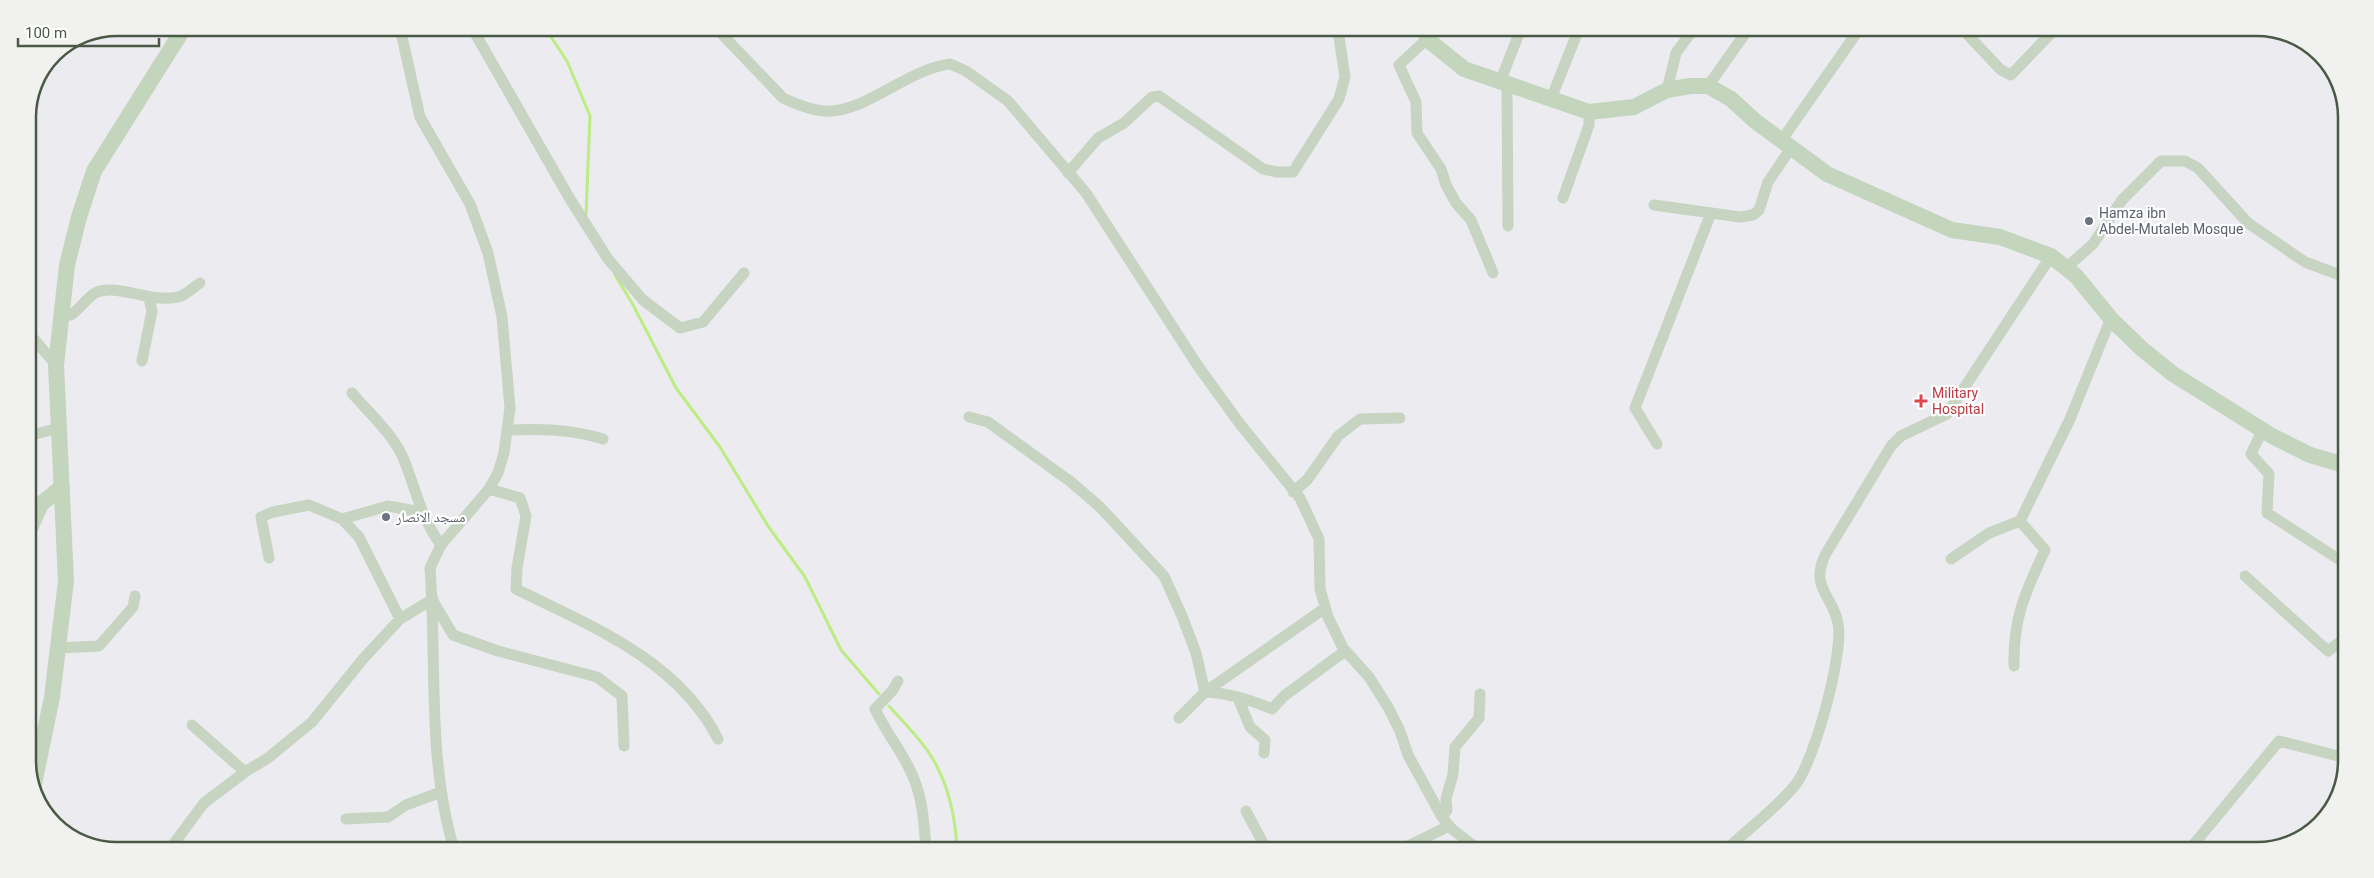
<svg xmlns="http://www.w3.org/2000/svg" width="2374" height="878" viewBox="0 0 2374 878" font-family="Roboto,'Noto Naskh Arabic',sans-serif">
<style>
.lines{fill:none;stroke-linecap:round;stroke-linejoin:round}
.stream{stroke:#bcec84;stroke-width:3}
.street{stroke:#c6d4c1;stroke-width:11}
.secondary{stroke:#c3d5bd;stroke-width:16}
.worship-dot{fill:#6b7280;stroke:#fff;stroke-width:2}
.health-dot{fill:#e0444e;stroke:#fff;stroke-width:2}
.labels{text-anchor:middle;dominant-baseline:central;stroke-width:4.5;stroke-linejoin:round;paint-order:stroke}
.worship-label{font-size:14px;fill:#5b616d;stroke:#fff;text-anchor:start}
.health-label{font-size:14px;fill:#be3a42;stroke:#fff;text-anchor:start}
.rim{fill:none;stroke:#4a5944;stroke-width:2.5}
</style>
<rect width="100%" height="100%" fill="#ecebef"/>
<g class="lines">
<path class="stream" d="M545,28L567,61L590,116L586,215
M615,275L632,303L676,388L720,447L768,526L805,577L841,650L879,694
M889,706C902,721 918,736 929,753C948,781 955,814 957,848"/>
<path class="street" d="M400,28L420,117L470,204L488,253L502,317L510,408L504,453L498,473L489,489L441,545L430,568C437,661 427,756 453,846
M472,28L570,199L608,259L643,300L680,328L703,322L744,273
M717,29L783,98C796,104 810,110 824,111C862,115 907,69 950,64L966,71L1008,101L1086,193L1198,366L1240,424L1300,498L1319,539L1320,589L1328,617L1343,648L1369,677L1388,707L1400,731L1408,755L1442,817L1452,829L1478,849
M1965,32L2001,70L2011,75L2052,32
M1427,39L1399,65L1416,102L1417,133L1441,169L1446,185L1456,203L1471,220L1493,273
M1500,82L1520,31
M1507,84L1508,226
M1708,86L1747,31
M1667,90L1676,53L1692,31
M1551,99L1578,31
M1781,141L1858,31
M1068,173L1098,138L1124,123L1152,97L1159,96L1263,169L1277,172H1293L1339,99L1345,77L1338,30
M1563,198L1589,125V112
M1654,205L1740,217L1753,215L1759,210L1768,182L1791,148
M2066,268L2093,244L2122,200L2161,161H2185L2198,168L2248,223L2305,262L2345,277
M62,312L71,315C80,309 88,296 97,292C118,284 151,303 178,297C185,296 194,287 200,283
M28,332L56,365
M142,361L152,311L149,298
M352,393C370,414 394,435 404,460C417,492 420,516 441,545
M969,417L988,422L1071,482L1100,507L1164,576L1182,616L1196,653L1205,692
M508,430C541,429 572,429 603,439
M2262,431L2251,454L2269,474L2267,513L2343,562
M28,436L59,428
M1657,444L1635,408L1711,213
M489,489L520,498L526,516L517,568L516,589C591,626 678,660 718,739
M1293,492L1307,480L1338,436L1360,419L1400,418
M342,519L359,537L400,619
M269,558L261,517L273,512L309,505L342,519L388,506L421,512
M1951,559L1989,533L2020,521
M2245,576L2328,651L2343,640
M433,601L453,635L498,651L597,677L622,696L624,746
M59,648L99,646L133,607L135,596
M2014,666C2013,618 2025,593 2045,550L2020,521L2070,419L2111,318
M898,681L892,691L875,709C886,733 905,755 914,779C923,801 924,825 926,848
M1205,692C1227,693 1251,700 1272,709L1284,696L1345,651
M1238,698L1250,727L1265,740L1264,753
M1179,718L1205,692L1325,608
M192,725L245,772
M1246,811L1263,843L1270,848
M1442,817L1447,810L1446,799L1453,774L1455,747L1479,718L1480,694
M346,819L388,817L406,805L441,792
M172,846L204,803L245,772L268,758L312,722L363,659L400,619L433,599
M1402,849L1449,826
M1727,849C1749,828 1777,808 1796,784C1815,759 1844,653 1838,623C1832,594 1810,588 1825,555L1891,446L1901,436L1947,414L2051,256
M2189,850L2279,741L2342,757"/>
<path class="secondary" d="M1428,30L1427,39L1464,69L1589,112L1634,107L1667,90L1690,86H1708L1731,99L1755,121L1827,174L1952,230L2000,237L2051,256L2076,276L2112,320L2142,349L2173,374L2272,436L2310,455L2344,465
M28,533L41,504L62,487
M34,784L52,697L66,581L56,365L67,265L79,217L94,171L184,28"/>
</g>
<g class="worship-dot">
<circle cx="2089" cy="221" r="5"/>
<circle cx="386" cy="517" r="5"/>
</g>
<path class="health-dot" d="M1918.5 393.5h5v5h5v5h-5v5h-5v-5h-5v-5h5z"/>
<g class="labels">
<g class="worship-label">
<text x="2099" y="213">Hamza ibn<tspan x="2099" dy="16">Abdel-Mutaleb Mosque</tspan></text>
<text x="396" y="517">مسجد الانصار</text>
</g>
<g class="health-label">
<text x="1932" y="393">Military<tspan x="1932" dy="16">Hospital</tspan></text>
</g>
</g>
<path d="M0 0H2374V878H0ZM117 36H2257A81 81 0 0 1 2338 117V761A81 81 0 0 1 2257 842H117A81 81 0 0 1 36 761V117A81 81 0 0 1 117 36Z" fill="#f1f2f0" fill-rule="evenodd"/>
<path class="rim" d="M117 36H2257A81 81 0 0 1 2338 117V761A81 81 0 0 1 2257 842H117A81 81 0 0 1 36 761V117A81 81 0 0 1 117 36Z"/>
<path d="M18 38v8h141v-8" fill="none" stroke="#4a5944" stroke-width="2.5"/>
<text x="25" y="38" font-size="15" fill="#4a5944" stroke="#ffffff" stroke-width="4" paint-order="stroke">100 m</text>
</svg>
